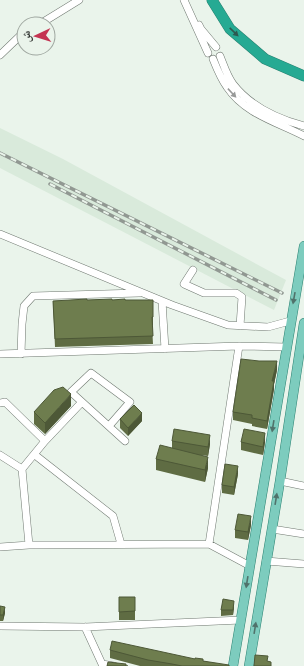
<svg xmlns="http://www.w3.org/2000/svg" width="304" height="666" viewBox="0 0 304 666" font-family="'Public Sans','Noto Naskh Arabic',sans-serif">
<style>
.built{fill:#d9eadb}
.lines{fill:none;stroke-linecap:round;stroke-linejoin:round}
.minor-casing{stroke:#6f7870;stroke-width:8}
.major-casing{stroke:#2a8171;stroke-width:10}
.highway-casing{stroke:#2a8171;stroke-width:11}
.minor{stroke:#fff;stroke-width:7}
.major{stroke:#7dccbe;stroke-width:9}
.highway{stroke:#26aa93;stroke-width:10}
.rail-casing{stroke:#919892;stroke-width:3.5}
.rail{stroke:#eaf4eb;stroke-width:2;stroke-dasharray:6;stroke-linecap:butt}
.wall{fill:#5f6c43}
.shaded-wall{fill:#4d5837}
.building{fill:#6e7d4e;stroke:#4d5837}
.oneway{fill:#2e5950}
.oneway2{fill:#989a99}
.oneway3{fill:#50726b}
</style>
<rect width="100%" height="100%" fill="#eaf4eb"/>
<path class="built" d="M0,128L63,159L286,280L274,310L0,168Z"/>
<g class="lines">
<defs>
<path id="minor" d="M184,0L208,53
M40,24L79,0
M199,25L201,29L216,47
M0,55L24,32
M220,56C224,66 227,76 233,84C250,106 278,119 304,126
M213,59C217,69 221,79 227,87C245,114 277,122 304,136
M0,234L172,305L228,325L268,327L290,321
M193,270L184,284L204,293H236L242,297L240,326
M162,301L165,349
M0,354L239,346L286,347
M21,354L22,324L24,306L33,296L139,293
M82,402L71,392L91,373L130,402L109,426
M0,403L5,402L45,441
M0,455L22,469L29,545
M35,455L113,516L121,544
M22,469L45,441L82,402L125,441
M280,481L304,486
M272,529L304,534
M209,544L239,346
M0,547L29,545L209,544L250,566
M266,561L304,564
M0,626L85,627L241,620
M85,627L102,664L114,666"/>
<path id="major" d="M233,666L304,246
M249,666L280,481L304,323"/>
<path id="highway" d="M212,0L230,29L265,59L304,76"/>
</defs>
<use href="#minor" class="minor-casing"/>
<use href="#major" class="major-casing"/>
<use href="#highway" class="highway-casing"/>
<use href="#minor" class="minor"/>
<use href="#major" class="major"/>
<use href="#highway" class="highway"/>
<defs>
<path id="rail" d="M0,153L282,293
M50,184L276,300"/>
</defs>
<use href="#rail" class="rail-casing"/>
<use href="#rail" class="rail"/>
</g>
<path class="wall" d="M87,300H153V325H152L153,344L55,347L53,301Z
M277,370L274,384V389L267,429L252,426V424L233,420V412Z
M71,406L45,434L34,424V412Z
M120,419L142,421L128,436L120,428Z
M172,441L210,444L208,456L200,455L208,468L205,482L156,470V459L172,448Z
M241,442H265L263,455L241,450Z
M238,474L234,495L222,493V485Z
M251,525L248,540L235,538V530Z
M119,597L135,611V620H119Z
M0,606L5,613L3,621H0Z
M234,607L233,615L221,616V610Z
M110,650L203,661L229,666H140L110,658Z"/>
<path class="shaded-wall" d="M277,361V370L274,384V389L267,429V421L272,381Z
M71,394V406L45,434V423Z
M142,413V421L128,436V428Z
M265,433V442L263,455V447Z
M210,435V444L208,456V447Z
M208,457V468L205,482V470Z
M238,466V474L234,495V487Z
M251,516V525L248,540V532Z
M234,601V607L233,615V610Z
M5,607V613L3,621V615Z"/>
<path class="building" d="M87,299V300L112,299V300L125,299V300H153V317H152L153,336L55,339L53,301Z
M241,359L259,361H277L272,381H274L267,421L252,418V415L233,412Z
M63,387L71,394L45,423L34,412L54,390Z
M134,405L142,413L128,428L120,419Z
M174,429L210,435L208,447L172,441Z
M244,429L265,433L263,447L241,442Z
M160,445L208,457L205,470L156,459Z
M225,464L238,466L234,487L222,485Z
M238,514L251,516L248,532L235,530Z
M119,597H135V611L119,612Z
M223,599L234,601L233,610H221Z
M0,606L5,607L3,615H0Z
M112,641L195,659V658L203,659V661L229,665V666H182L172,664L148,660L110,650Z
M255,655L268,656L267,661L271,662V666H254Z
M108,662L126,664V666H128H107Z"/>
<defs><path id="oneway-solid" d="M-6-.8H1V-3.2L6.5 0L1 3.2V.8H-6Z"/></defs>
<use class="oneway" href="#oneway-solid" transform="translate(234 32) rotate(44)"/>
<use class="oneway2" href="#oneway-solid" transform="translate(232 93) rotate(47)"/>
<g class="oneway3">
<use href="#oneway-solid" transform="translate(294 298) rotate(100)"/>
<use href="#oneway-solid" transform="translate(273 426) rotate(99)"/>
<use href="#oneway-solid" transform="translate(276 499) rotate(-81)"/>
<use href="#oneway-solid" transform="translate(247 582) rotate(99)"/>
<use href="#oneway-solid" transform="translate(255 628) rotate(-81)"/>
</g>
<g transform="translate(36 36) rotate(266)"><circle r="19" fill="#eaf4eb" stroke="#a0a8a1"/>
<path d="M0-3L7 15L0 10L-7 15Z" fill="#c43452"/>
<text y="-6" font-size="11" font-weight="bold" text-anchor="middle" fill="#323633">ش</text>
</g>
</svg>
